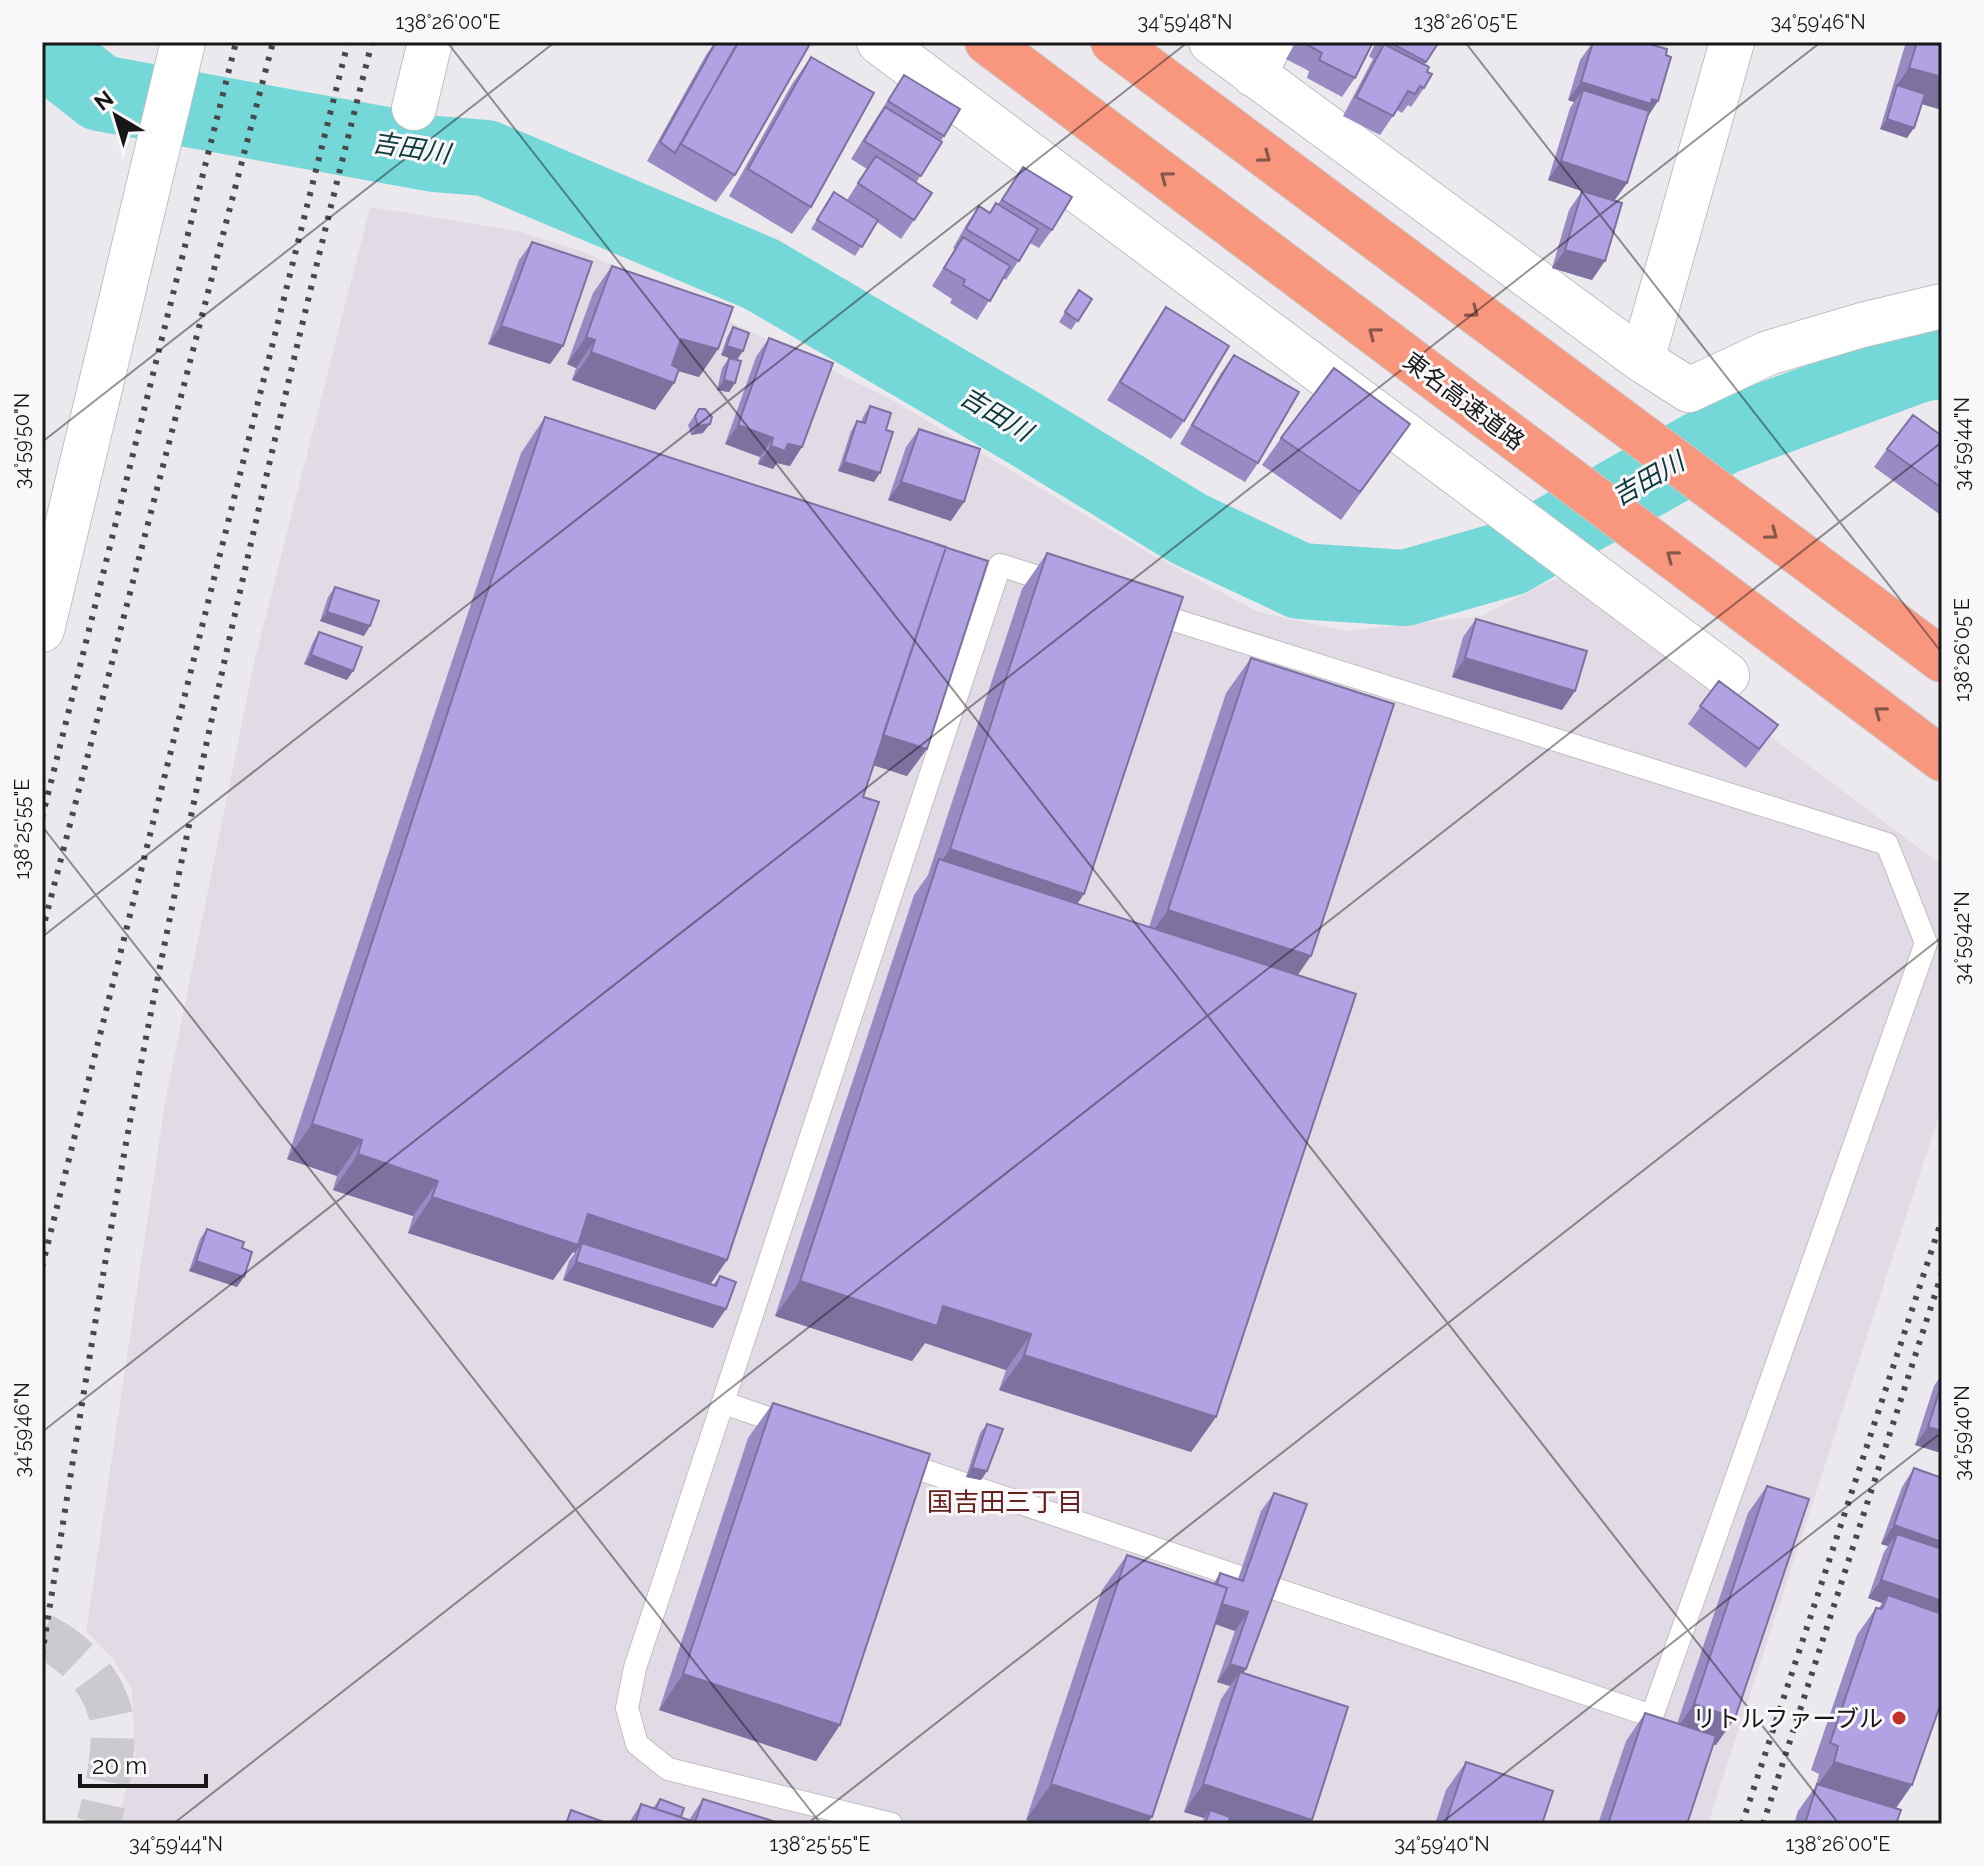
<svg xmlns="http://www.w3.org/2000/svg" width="1984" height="1866" viewBox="0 0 1984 1866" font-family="Raleway,'Noto Sans JP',sans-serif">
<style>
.built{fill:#e2dbe6}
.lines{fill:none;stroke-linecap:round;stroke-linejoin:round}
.river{stroke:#75d8d8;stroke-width:76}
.minor-tunnel{stroke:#cccace;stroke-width:44;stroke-dasharray:44 22;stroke-linecap:butt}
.service-casing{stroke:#c0bec2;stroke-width:24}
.minor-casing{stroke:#c0bec2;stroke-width:46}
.motorway-casing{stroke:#c8c7c8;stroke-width:46}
.service{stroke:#fff;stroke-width:22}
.minor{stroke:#fff;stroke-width:44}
.motorway{stroke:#f9977e;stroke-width:44}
.rail{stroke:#494749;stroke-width:6;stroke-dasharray:4 8;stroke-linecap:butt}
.wall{fill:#988bc3}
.shaded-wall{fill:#7c719f}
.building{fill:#b1a2e3;stroke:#7c719f;stroke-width:2}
.oneway{stroke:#88574b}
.ticks{fill:none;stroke:#181718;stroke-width:2;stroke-opacity:0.45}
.poi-dot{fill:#bf312a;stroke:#faf7fb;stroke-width:3}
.labels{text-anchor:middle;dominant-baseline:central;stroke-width:6;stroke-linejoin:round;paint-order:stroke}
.street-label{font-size:24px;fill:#181718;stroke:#faf7fb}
.poi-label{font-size:24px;fill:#181718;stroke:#faf7fb;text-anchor:end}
.water-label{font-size:26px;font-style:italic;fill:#0b3b3b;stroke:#faf7fb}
.neighbourhood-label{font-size:26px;fill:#65211b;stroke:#faf7fb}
.neatline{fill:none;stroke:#181718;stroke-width:3}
.ticks-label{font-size:20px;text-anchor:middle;fill:#181718}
</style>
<rect width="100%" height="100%" fill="#ece9ee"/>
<path class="built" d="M370,207L518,231L587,253L889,398L1149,553L1258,612L1346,631L1481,616L1558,577L1942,865V1106L1708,1824H117L135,1756L132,1689L113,1659L86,1631L165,1103L255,658Z"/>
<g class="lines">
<path class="river" d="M42,47L100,93L435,154L486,158L761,274L1024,428L1189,529L1300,581L1405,588L1510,558L1722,437L1917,365L1942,360"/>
<path class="minor-tunnel" d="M42,1635C72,1650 101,1678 110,1712C118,1738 106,1798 98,1824"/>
<defs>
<path id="service" d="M724,1403L791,1426
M896,1461L1652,1716L1926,943L1887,844L1149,612
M891,1824L668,1769L637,1744L627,1708L635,1668L1000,565L1059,584"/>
<path id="minor" d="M879,42L1727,675
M1211,42L1642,360L1689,390L1768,353L1862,325L1942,306
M1254,75L1271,42
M414,108L430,42
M1642,360L1732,42
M42,630L183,42"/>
<path id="motorway" d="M987,42L1942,759
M1113,42L1942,660"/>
</defs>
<use href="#service" class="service-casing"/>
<use href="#minor" class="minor-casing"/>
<use href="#motorway" class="motorway-casing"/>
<use href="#service" class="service"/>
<use href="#minor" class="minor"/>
<use href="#motorway" class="motorway"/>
<path class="rail" d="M42,818L236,42
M42,932L273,42
M42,1267L348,42
M42,1655C71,1475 98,1295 131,1116C199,756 282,397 372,42
M1742,1824L1942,1219
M1763,1824L1942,1273"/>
</g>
<path class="wall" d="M715,42H730L734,44L735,42H811L735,175L716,202L647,161L706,55Z
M1296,42H1373L1355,78L1342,97L1307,78L1309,71L1286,59Z
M1376,42H1439L1425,64L1427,72L1424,88L1411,107L1408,105L1402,113L1397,110L1380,135L1343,116L1373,59L1369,56Z
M1593,42H1647L1646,43L1658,101L1647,118L1627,183L1614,201L1592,280L1552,268L1569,210L1582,191L1597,196L1548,180L1570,108L1574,102L1568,100L1580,60Z
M1906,42H1942V110L1922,104L1907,138L1880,129Z
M811,57V207L792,234L729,196L792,84Z
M904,75L960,109L916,183L914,220L901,239L877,222L855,256L811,229L834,192L847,200L867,169L851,159L875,120Z
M1023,167L1052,230L1039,248L1030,243L1006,280L1003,278L977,320L950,303L952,299L932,286L955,249L953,248L966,225L979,206L990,213L996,203L998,204Z
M532,242L563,346L550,364L488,344L519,260Z
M612,266L718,349L699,377L678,371L674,383L655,410L572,380L576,368L567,364L593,293Z
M1079,290L1092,299L1071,330L1059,322Z
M1166,307L1184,421L1171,439L1107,400L1153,326Z
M733,327L743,351L737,360L735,383L729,392L717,390L722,368L729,358L734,360L721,355L727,337Z
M769,338L790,466L777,463L773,469L758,464L760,457L725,444L756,357Z
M1234,355L1258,463L1245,482L1180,444L1221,373Z
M870,406L886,430L874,482L838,471L851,431L857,421L861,422L864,415Z
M699,409L703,433L691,435L688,425Z
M545,417L907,776L874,765L863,797L727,1260L710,1284L713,1285L720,1276L713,1328L563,1280L569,1261L575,1253L573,1252L553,1280L408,1233L413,1216L333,1190L337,1176L287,1159L521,453Z
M919,429L951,521L888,500L906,447Z
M1942,436V516L1874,467L1887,449Z
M1281,438L1391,451L1341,520L1262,465Z
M1047,553L1077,904L1149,927L1226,693L1251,658L1297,975L1216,1417L1191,1452L999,1390L1006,1370L925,1343L912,1361L775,1316L914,895L928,875L1022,589Z
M335,587L364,636L320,621L328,597Z
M1476,619L1575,691L1562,710L1452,677L1463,637Z
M319,632L347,680L304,664L313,642Z
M1719,681L1765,743L1746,768L1688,724Z
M207,1229L237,1287L189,1271L200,1239Z
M1942,1371V1448L1938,1452L1915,1445L1934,1386L1940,1377Z
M773,1403L840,1725L816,1761L659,1710L748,1438Z
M987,1424V1471L981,1480L966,1477L980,1433Z
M1914,1468L1912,1785L1896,1808V1824H1794L1798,1811L1816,1786L1819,1774L1811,1770L1857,1635L1876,1608H1879L1882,1603L1868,1598L1884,1552L1888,1546L1881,1544L1902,1487Z
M1767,1486L1716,1745L1713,1744L1687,1824H1598L1626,1741L1645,1713L1677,1724L1748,1513Z
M1274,1493L1243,1673L1312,1820L1308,1824H1202L1204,1818L1184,1812L1221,1699L1230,1686L1217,1682L1235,1631L1215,1624L1026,1820L1102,1590L1127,1555L1214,1583L1220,1573L1238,1579L1261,1511Z
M1466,1762L1542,1824H1435L1446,1790Z
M660,1799L681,1817L689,1820L703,1799L782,1824H628L641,1804L653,1808Z"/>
<path class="shaded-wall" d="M1909,68L1942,77V110L1894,96L1897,85Z
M1581,82L1652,99L1658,101L1645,120L1583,90L1574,102L1568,100Z
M1887,119L1914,128L1907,138L1880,129Z
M1561,161L1627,183L1614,201L1548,180Z
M1565,250L1605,261L1592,280L1552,268Z
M501,326L563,346L550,364L488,344Z
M586,337L595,340L576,368L567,364Z
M681,339L718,349L699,377L662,366Z
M727,346L743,351L736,360L721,355Z
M591,352L674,383L655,410L572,380Z
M724,380L735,383L729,392L717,390Z
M710,424L703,433L691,435L698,426Z
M738,425L773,438L760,457L725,444Z
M788,444L802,447L790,466L777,463L773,469L758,464L771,446Z
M844,462L880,473L874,482L838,471Z
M901,482L964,502L951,521L888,500Z
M327,612L370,626L364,636L320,621Z
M311,655L353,671L347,680L304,664Z
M1465,658L1575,691L1562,710L1452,677Z
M882,735L927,749L907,776L863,762Z
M950,849L1084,894L1060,929L936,869Z
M1168,910L1311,956L1286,992L1143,945Z
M312,1124L362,1140L337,1176L287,1159Z
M358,1154L438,1181L413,1216L333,1190Z
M432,1197L588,1214L727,1260L703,1295L582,1243L575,1253L573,1252L553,1280L408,1233Z
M196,1261L244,1277L237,1287L189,1271Z
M576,1262L726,1309L713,1328L563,1280Z
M800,1281L943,1306L1031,1334L1006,1370L925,1343L912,1361L775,1316Z
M1024,1355L1216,1417L1191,1452L999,1390Z
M1928,1427L1942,1431V1448L1938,1452L1915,1445Z
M972,1468L987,1471L981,1480L966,1477Z
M1894,1525L1942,1542V1559L1897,1534L1888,1546L1881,1544Z
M1881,1580L1942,1601V1624L1888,1595L1882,1603L1868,1598Z
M1211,1600L1248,1612L1235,1631L1198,1618Z
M1230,1664L1246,1669L1237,1682L1240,1672L1230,1686L1217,1682Z
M683,1674L840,1725L816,1761L659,1710Z
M1694,1704L1735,1718L1716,1745L1675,1731Z
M1834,1762L1912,1785L1893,1812L1815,1789Z
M1051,1784L1152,1817L1147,1824H1040L1026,1820Z
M1203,1784L1312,1820L1308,1824H1222L1210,1810L1204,1818L1184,1812Z"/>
<path class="building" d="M716,42H730L737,45L675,153L660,142Z
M738,42H811L735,175L681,144Z
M1302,42H1373L1355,78L1319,60L1322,53Z
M1389,42H1439L1426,62Z
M1593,42H1642L1667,49L1666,55L1671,57L1658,101L1652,99L1651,104L1581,82Z
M1917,42H1942V77L1909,68Z
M1384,44L1429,67L1427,72L1432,74L1424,88L1420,86L1415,94L1408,91L1393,116L1356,97Z
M811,57L874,93L811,207L748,169Z
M904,75L960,109L944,136L888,101Z
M1897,85L1925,94L1914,128L1887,119Z
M1583,90L1649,111L1627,183L1561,161Z
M885,107L942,142L921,176L864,141Z
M876,156L932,193L914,220L858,183Z
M1023,167L1072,197L1052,230L1002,200Z
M1582,191L1622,203L1605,261L1565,250Z
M834,192L878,220L862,247L817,220Z
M996,203L1038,229L1019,261L966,229L979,206L990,213Z
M963,237L1010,266L990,301L963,285L965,280L944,268Z
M532,242L592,262L563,346L501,326Z
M612,266L733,307L718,349L681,339L672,365L679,369L674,383L591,352L595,340L586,337Z
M1079,290L1092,299L1078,321L1065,312Z
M1166,307L1229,346L1184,421L1120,382Z
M733,327L749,333L743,351L727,346Z
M769,338L833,363L802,447L788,444L785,451L771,446L773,438L738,425Z
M1234,355L1299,392L1258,463L1192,425Z
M729,358L741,361L735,383L724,380Z
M1334,368L1410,424L1360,492L1281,438Z
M870,406L891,413L886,430L893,432L880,473L844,462L857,421L865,423Z
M699,409H705L712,417L710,424L698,426L695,416Z
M1913,415L1942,436V488L1887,449Z
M545,417L946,547L863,797L879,802L727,1260L588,1214L578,1245L432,1197L438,1181L358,1154L362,1140L312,1124Z
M919,429L980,449L964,502L901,482Z
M935,544L988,561L927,749L883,735L946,547Z
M1047,553L1183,597L1084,894L950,849Z
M335,587L379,601L370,626L327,612Z
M1476,619L1587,651L1575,691L1465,658Z
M319,632L362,647L353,671L311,655Z
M1251,658L1394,704L1311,956L1168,910Z
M1719,681L1778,725L1759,749L1700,706Z
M939,859L1356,994L1216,1417L1024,1355L1031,1334L943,1306L937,1326L800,1281Z
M207,1229L244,1242L242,1248L252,1252L244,1277L196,1261Z
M582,1243L716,1286L720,1276L736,1282L726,1309L576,1262Z
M1942,1382V1431L1928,1427Z
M773,1403L930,1454L840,1725L683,1674Z
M987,1424L1003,1429L987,1471L972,1468Z
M1914,1468L1942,1478V1542L1894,1525Z
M1767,1486L1809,1499L1735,1718L1694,1704Z
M1274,1493L1307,1504L1246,1669L1230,1664L1248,1612L1222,1604L1227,1588L1217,1584L1220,1573L1243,1581Z
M1897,1534L1942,1549V1601L1881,1580Z
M1127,1555L1227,1588L1152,1817L1051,1784Z
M1888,1595L1942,1614V1700L1912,1785L1834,1762L1838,1746L1830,1743L1876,1608L1882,1609Z
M1240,1672L1348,1707L1312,1820L1203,1784Z
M1645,1713L1716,1736L1687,1824H1608Z
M1466,1762L1553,1791L1542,1824H1445Z
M1817,1784L1901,1810L1896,1824H1805Z
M660,1799L684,1808L681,1817L656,1809Z
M703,1799L782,1824H635L641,1804L695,1822Z
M571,1810L609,1824H566Z
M1210,1810L1230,1817L1228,1824H1205Z"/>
<defs><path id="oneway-chevron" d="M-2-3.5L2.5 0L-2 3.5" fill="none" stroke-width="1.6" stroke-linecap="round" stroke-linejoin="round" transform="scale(2)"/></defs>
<g class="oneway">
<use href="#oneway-chevron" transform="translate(1265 157) rotate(37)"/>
<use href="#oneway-chevron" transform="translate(1166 177) rotate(-143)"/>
<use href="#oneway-chevron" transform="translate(1473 312) rotate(37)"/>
<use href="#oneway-chevron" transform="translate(1374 333) rotate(-143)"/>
<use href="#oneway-chevron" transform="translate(1772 534) rotate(37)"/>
<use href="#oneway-chevron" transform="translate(1672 556) rotate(-143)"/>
<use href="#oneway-chevron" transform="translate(1880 712) rotate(-143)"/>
</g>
<path class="ticks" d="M447,42L1839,1824M1465,42L1942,653M42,442L555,42M42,826L821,1824M42,937L1188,42M42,1432L1821,42M173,1824L1942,442M807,1824L1942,937M1440,1824L1942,1432"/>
<circle class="poi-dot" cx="1899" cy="1718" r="8"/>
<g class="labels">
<g class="street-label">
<text transform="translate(1464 401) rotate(37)">東名高速道路</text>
</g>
<g class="poi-label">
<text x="1883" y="1718">リトルファーブル</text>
</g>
<g class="water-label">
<text transform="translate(411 148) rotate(9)">吉田川</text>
<text transform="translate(996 414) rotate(31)">吉田川</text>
<text transform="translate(1648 479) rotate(-30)">吉田川</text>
</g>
<g class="neighbourhood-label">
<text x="1005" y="1502">国吉田三丁目</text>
</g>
</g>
<rect width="1984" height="1866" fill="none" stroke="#faf7fb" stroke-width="88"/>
<g transform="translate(116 116) rotate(322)" stroke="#faf7fb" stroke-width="6" paint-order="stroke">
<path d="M0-6L14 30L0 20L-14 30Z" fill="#181718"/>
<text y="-12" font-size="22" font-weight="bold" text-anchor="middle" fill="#181718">N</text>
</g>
<path d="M80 1774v12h126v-12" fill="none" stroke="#181718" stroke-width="4"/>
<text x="92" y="1774" font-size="24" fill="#181718" stroke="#faf7fb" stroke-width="6" paint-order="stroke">20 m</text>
<rect x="44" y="44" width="1896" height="1778" class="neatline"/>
<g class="ticks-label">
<text x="448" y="29">138°26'00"E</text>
<text x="1185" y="29">34°59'48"N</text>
<text x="1466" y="29">138°26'05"E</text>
<text x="1818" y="29">34°59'46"N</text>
<text transform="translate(22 441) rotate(-90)" y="7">34°59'50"N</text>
<text transform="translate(1962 444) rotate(-90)" y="7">34°59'44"N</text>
<text transform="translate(1962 650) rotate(-90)" y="7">138°26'05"E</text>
<text transform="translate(22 829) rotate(-90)" y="7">138°25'55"E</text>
<text transform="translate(1962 938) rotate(-90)" y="7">34°59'42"N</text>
<text transform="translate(22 1430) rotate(-90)" y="7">34°59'46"N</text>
<text transform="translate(1962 1433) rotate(-90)" y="7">34°59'40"N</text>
<text x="176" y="1851">34°59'44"N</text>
<text x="820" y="1851">138°25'55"E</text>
<text x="1442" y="1851">34°59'40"N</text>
<text x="1838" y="1851">138°26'00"E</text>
</g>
</svg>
